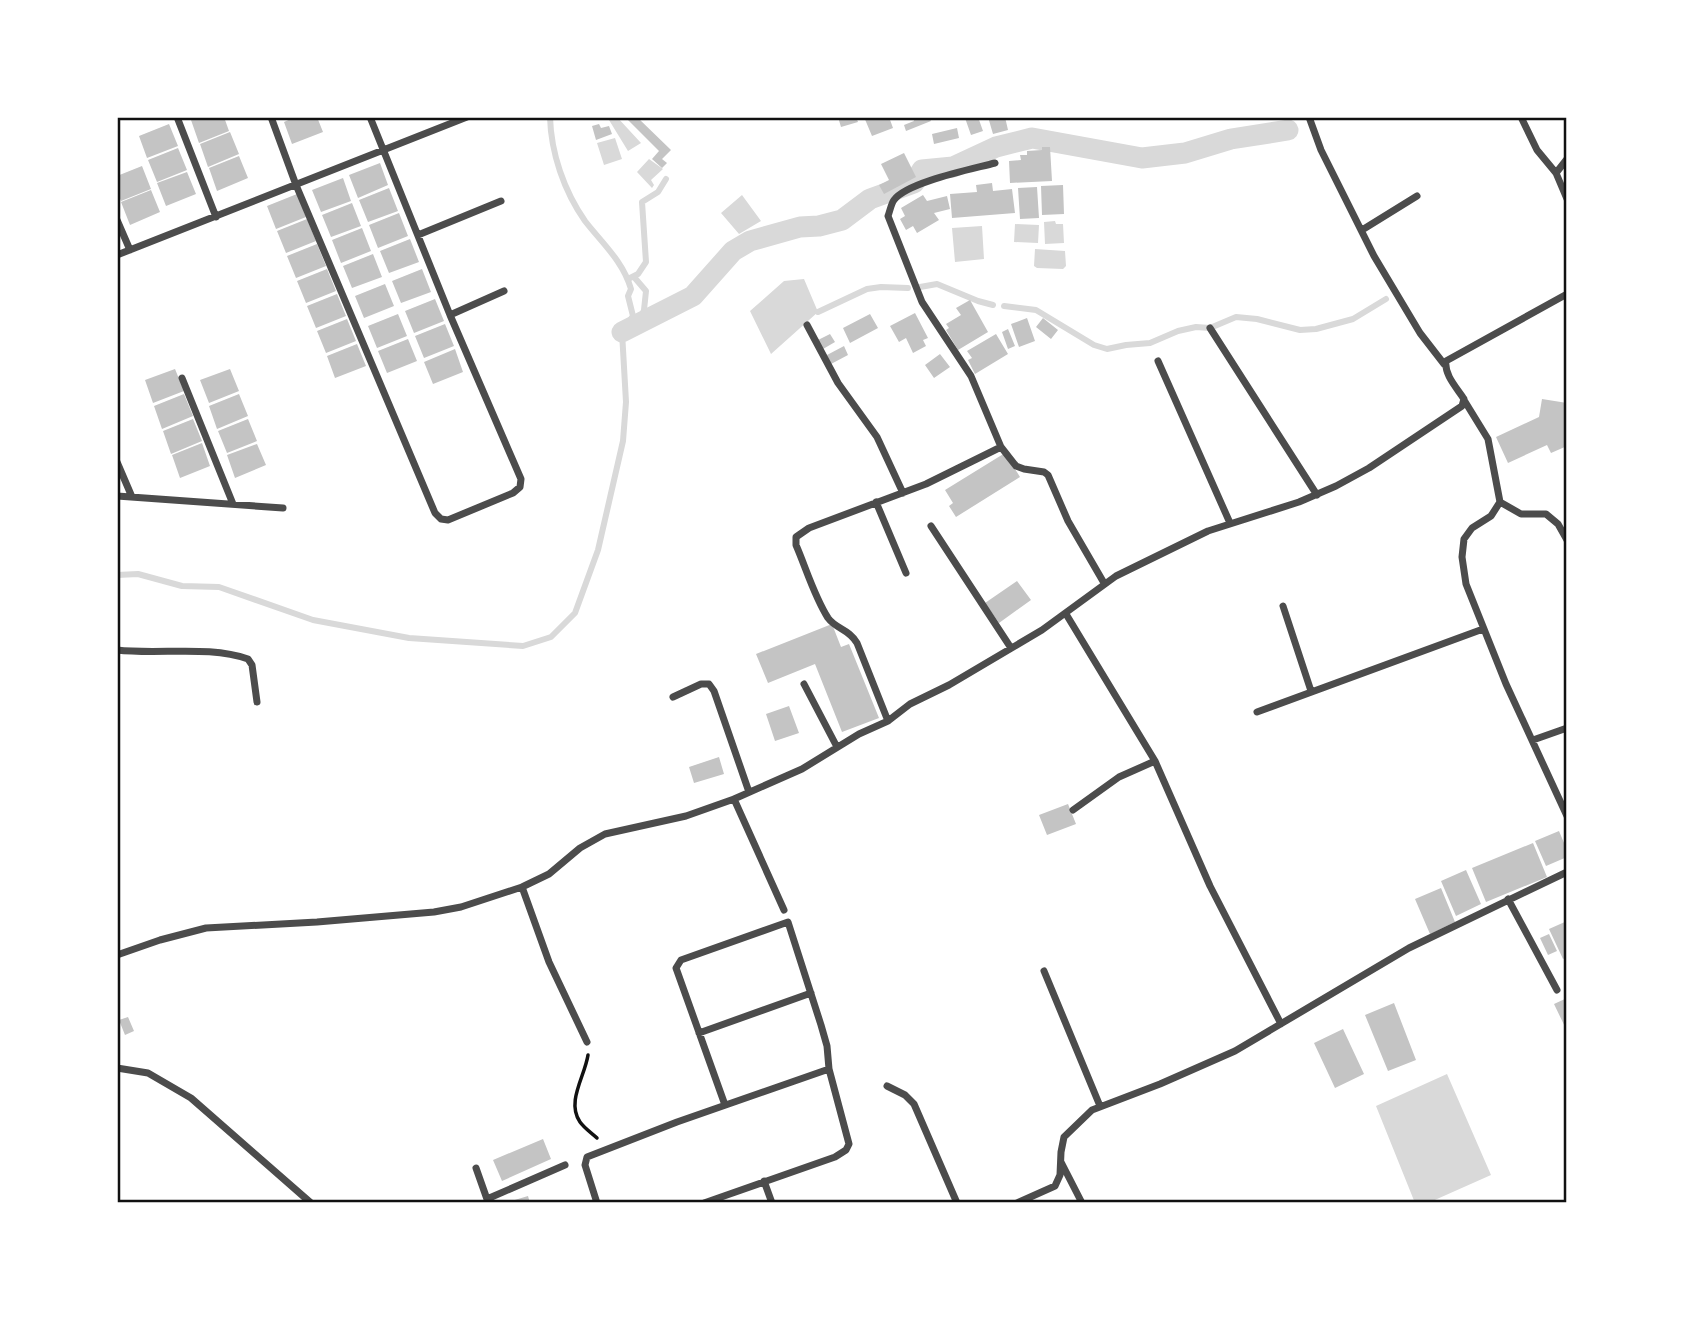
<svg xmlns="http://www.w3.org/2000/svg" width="1684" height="1320" viewBox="0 0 1684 1320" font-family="'Asap Condensed',sans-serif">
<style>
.water{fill:#d9d9d9}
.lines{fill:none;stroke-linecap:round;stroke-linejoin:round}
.stream{stroke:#d9d9d9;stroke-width:6}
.canal{stroke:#d9d9d9;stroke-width:21}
.building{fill:#c4c4c4}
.path{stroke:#111;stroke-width:3.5}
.minor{stroke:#4c4c4c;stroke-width:7}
.neatline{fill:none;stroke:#111;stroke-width:2.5}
</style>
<rect width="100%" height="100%" fill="#fff"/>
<path class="water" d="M612,117H617L641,143L628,151L609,120Z
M615,138L622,159L604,165L597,143Z
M649,159L663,169L651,180L654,185L652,188L637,172Z
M742,195L761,221L739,234L721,213Z
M1055,221L1056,224H1063L1064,243L1045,244L1044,222Z
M1015,224L1039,225L1038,243L1014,242Z
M982,226L984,259L955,262L952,228Z
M1035,249L1065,251L1066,266L1063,269L1037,268L1034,266Z
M804,279L818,312L771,354L750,311L784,281Z
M1447,1074L1491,1175L1428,1203H1415L1376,1106Z"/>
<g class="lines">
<path class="stream" d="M634,277L646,291L644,310L639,323
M628,279L638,274L646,262L642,202L658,192L666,179
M920,287L937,284L978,301L993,305
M1004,306L1036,310L1094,345L1107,349L1126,345L1150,343L1178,331L1196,327L1210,328L1236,317L1257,319L1300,330L1316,329L1353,319L1386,299
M818,312L867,289L881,287L908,288
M117,575L138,574L182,586L219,587L313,620L409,638L523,646L551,637L575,613L598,550L623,441L626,402L622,332L633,316L628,296L631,289C623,261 602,243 585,221C564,191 551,153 550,117"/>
<path class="canal" d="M622,332L693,296L733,251L750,241L800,227L819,226L842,220L870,199L914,183L922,170L953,167L996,147L1032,138L1142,158L1185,153L1231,139L1288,130"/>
</g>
<path class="building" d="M198,117H224L229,131L199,143L191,120Z
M295,117H317L323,132L292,144L284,122Z
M625,117H637L671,150L662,159L667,163L662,168L652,159L659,151Z
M838,117H856L858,122L841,127Z
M864,117H889L893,128L872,136Z
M913,117H929L931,121L906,131L904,125L914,121Z
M967,117H978L983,131L971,135L965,118Z
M988,117H1005L1008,130L993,134Z
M169,124L178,146L147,158L139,136Z
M599,124L601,128L609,126L612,134L596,140L592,126Z
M957,128L959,138L934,144L932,134Z
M230,132L239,154L208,167L200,144Z
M1042,147H1050L1052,181L1010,183L1009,161L1021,160L1020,155H1027V151L1042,150Z
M178,148L187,170L157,182L148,160Z
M904,153L916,177L884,194L879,185L889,180L881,164Z
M239,156L248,178L217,191L209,168Z
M380,163L388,185L358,198L349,175Z
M142,166L151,189L121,201L117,192V176Z
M187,172L196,194L166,206L157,183Z
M343,178L351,201L321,212L312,190Z
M992,183L993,191L1012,189L1015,213L952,218L950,194L977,192L976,185Z
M1063,185L1064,214L1042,215L1041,186Z
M1037,187L1039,218L1020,219L1018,188Z
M389,188L398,211L368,222L359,200Z
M151,190L160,212L130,225L121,202Z
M297,194L306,217L276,229L267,206Z
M923,195L927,201L947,196L950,209L934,213L939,220L917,233L913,226L906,230L900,219L905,216L901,208Z
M352,203L361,226L331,237L322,215Z
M399,213L408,236L378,248L369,225Z
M307,219L316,241L286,253L277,231Z
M362,228L371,251L341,263L332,240Z
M410,239L419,262L389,273L380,251Z
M317,244L326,266L296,278L287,256Z
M373,254L382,277L352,288L343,266Z
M327,269L336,291L306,303L297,281Z
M422,269L431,292L401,303L392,281Z
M385,284L394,306L364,318L355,296Z
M337,294L346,316L316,328L307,306Z
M435,299L444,321L414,333L405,311Z
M970,300L988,332L958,350L946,330L949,328L946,324L961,315L956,308Z
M915,313L928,338L923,340L926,346L913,353L906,338L899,342L890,326Z
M398,314L407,336L377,348L368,326Z
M870,314L878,328L850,343L843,328Z
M1027,318L1035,341L1019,347L1011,324Z
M1043,318L1058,330L1051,339L1036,327Z
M347,319L356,341L326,353L317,331Z
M445,324L454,346L424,358L415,336Z
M1008,329L1015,346L1008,349L1002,332Z
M830,334L835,342L823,349L818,340Z
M996,334L1008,354L975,374L968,360L972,358L967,351Z
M408,339L417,361L387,373L378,351Z
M357,344L366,366L335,378L327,356Z
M844,346L848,355L831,364L827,355Z
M455,349L463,372L433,384L424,362Z
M940,354L950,367L934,378L925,365Z
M175,369L184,391L153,403L145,380Z
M230,369L239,391L209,403L200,380Z
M184,394L193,416L162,429L154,406Z
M239,394L248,416L217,429L209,406Z
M1542,399L1567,403V446L1551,453L1547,445L1508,463L1496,437L1539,417Z
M193,419L202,441L171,454L163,431Z
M248,419L257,441L227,453L218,431Z
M202,443L210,466L180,478L172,455Z
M257,444L266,465L235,478L227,455Z
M1005,453L1020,477L956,517L949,506L953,503L945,490Z
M1017,581L1031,600L999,623L985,603Z
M832,624L841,647L849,644L879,718L842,732L815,664L768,683L756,654Z
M789,706L799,733L775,741L766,714Z
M719,757L724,774L694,783L689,767Z
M1068,804L1076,824L1047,835L1039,815Z
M1559,831L1567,850V857L1546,866L1535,841Z
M1533,843L1547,877L1486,902L1472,868Z
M1466,870L1481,904L1456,916L1441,881Z
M1441,888L1455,922L1430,934L1415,899Z
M1567,921V957L1563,959L1549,929Z
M1549,934L1557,951L1548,955L1540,938Z
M1567,998V1031L1554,1004Z
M1394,1003L1416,1060L1388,1071L1365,1015Z
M128,1017L134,1031L125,1035L119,1020Z
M1343,1029L1364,1074L1335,1088L1314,1043Z
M543,1139L551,1159L502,1181L493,1160Z
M528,1196L530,1203H508V1202Z"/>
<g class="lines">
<path class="path" d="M588,1055C585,1076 566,1102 580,1122C585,1129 592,1133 597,1138"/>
<path class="minor" d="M177,117L216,217
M271,117L296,185L435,513L441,519L448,520L513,493L520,487L521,479L450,315L370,117
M1309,117L1321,150L1374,256L1420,333L1444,364
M1521,117L1537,150L1556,173
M1567,159L1556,173L1567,199
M995,163C973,169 907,182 894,200C891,204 890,211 888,216L922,302L971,376L1001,447L1016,466L1024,469L1044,472L1048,475L1068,521L1104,583
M117,220L130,250
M1362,230L1417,196
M418,235L501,201
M117,255L467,117
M450,315L504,291
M807,325L838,383L877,437L903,493
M1210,328L1317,495
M1158,361L1230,523
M182,378L233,504
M1464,400L1488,439L1500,502L1491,516L1472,528L1464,539L1462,557L1466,584L1506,684L1567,816
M117,462L132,497
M117,496L283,508
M876,502L906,573
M1500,502L1521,514H1546L1558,524L1567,540
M931,526L1011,648
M1283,606L1311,691
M1066,614L1155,761L1210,886L1281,1024
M117,650C159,655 209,645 248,659L252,665L257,702
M804,684L837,747
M673,697L701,684H709L714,691L749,792
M1257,712L1483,629
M888,721L857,643C849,629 836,629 828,618C814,596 806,568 796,545V537L809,528L926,484L1001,447
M1533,740L1567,728
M734,799L784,910
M1073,810L1119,777L1155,761
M522,887L549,962L587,1042
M1508,899L1557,990
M117,955L160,940L206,928L317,922L434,912L461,907L522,887L549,874L580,848L605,834L686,816L734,799L802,769L859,734L888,721L910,704L949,685L1042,630L1116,576L1208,531L1299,502L1336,486L1369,468L1462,406L1464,399C1457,388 1444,375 1446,361L1567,294
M1044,971L1100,1106
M699,1033L811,993
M117,1068L148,1073L191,1098L311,1203
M887,1086L905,1095L914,1104L957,1203
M1061,1162L1082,1203
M476,1168L488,1202
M764,1181L772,1203
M487,1199L565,1165
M597,1203L585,1165L587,1157L677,1122L829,1069
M704,1203L835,1157L846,1150L849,1144L829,1069L827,1046L821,1025L788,922L681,960L676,968L725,1105
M1017,1203L1055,1186L1060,1175L1061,1152L1064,1137L1092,1110L1160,1084L1235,1051L1409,948L1567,872"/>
</g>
<rect width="1684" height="1320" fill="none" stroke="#ffffff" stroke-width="238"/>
<rect x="119" y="119" width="1446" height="1082" class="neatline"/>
</svg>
